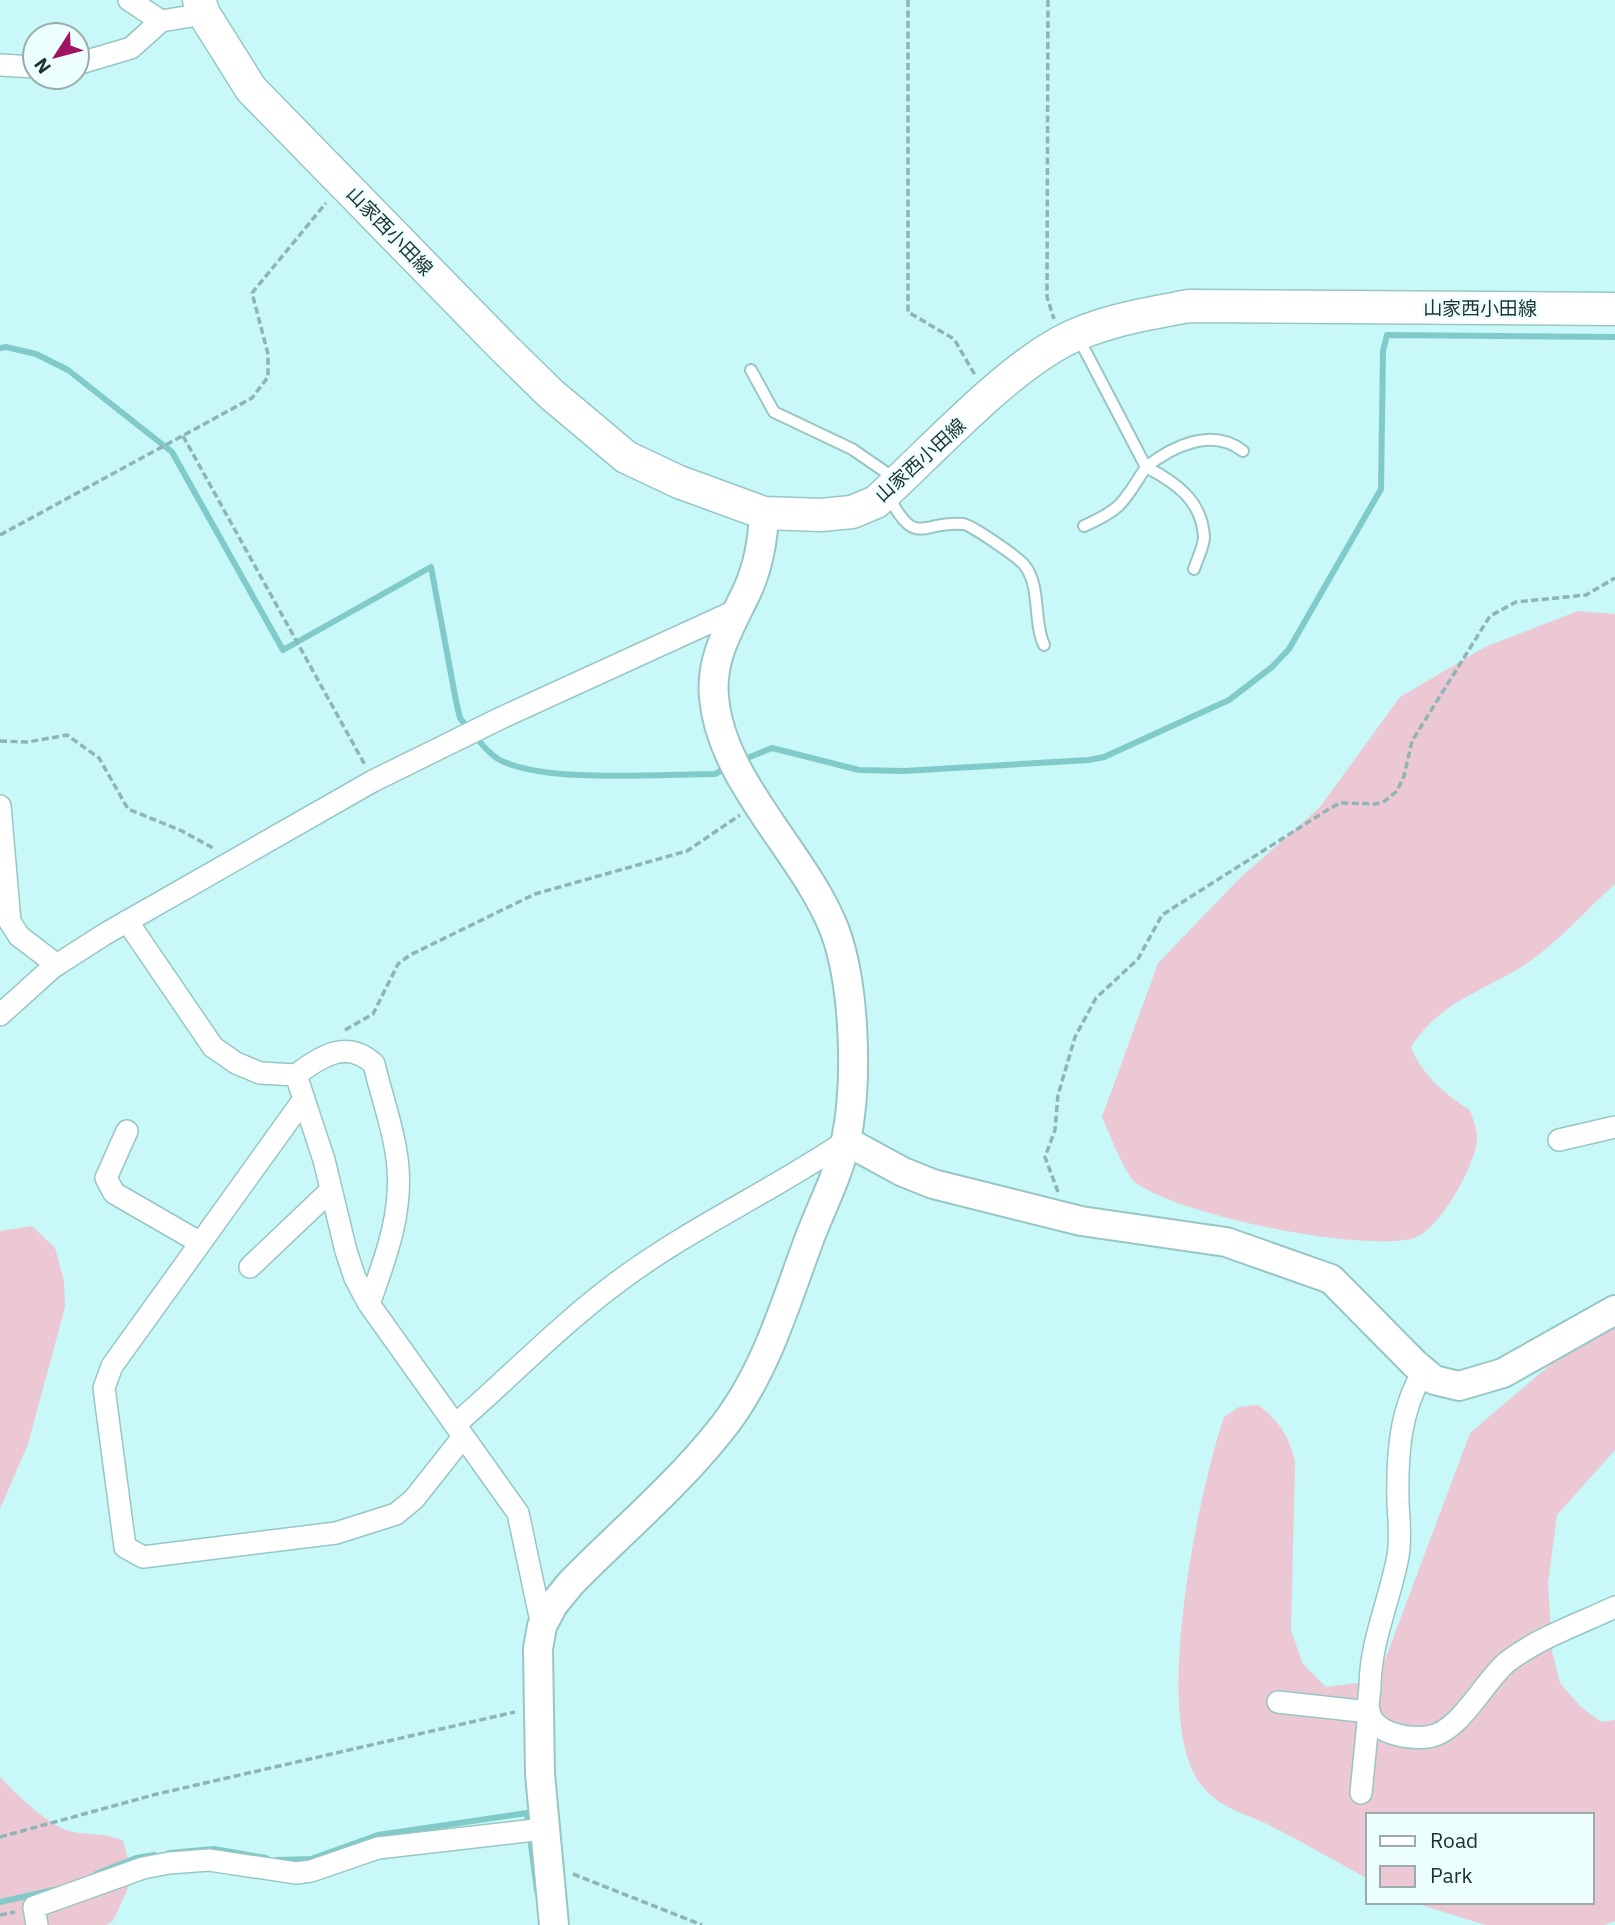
<svg xmlns="http://www.w3.org/2000/svg" width="1615" height="1925" viewBox="0 0 1615 1925" font-family="'IBM Plex Sans','Noto Sans JP',sans-serif">
<style>
.green{fill:#ecc7d4}
.lines{fill:none;stroke-linecap:round;stroke-linejoin:round}
.stream{stroke:#81caca;stroke-width:6}
.service-casing{stroke:#98c6c6;stroke-width:14}
.minor-casing{stroke:#98c6c6;stroke-width:24}
.tertiary-casing{stroke:#98c6c6;stroke-width:32}
.secondary-casing{stroke:#98c6c6;stroke-width:35}
.path{stroke:#8eb4b3;stroke-width:3.5;stroke-dasharray:7 3.5;stroke-linecap:butt}
.service{stroke:#fff;stroke-width:10}
.minor{stroke:#fff;stroke-width:21}
.tertiary{stroke:#fff;stroke-width:28}
.secondary{stroke:#fff;stroke-width:32}
.labels{text-anchor:middle;dominant-baseline:central;stroke-width:5;stroke-linejoin:round;paint-order:stroke}
.street-label{font-size:19px;fill:#1f3131;stroke:#ecfffe}
</style>
<rect width="100%" height="100%" fill="#c8f8f7"/>
<path class="green" d="M1578,611L1615,614V884C1586,910 1558,942 1527,963C1482,993 1442,999 1411,1047C1420,1073 1447,1096 1470,1110C1473,1120 1478,1131 1477,1141C1474,1167 1438,1234 1411,1239C1355,1251 1183,1216 1136,1183C1125,1175 1109,1132 1102,1117L1158,963L1239,879L1320,807L1400,697L1485,647Z
M32,1226L55,1248L64,1281L65,1307L28,1444L0,1509V1231Z
M1615,1324V1450L1557,1515L1548,1583L1552,1651L1560,1683L1580,1706L1601,1722L1615,1720V1921L1604,1925H1486L1411,1902H1592V1815H1368V1879C1337,1862 1306,1844 1275,1828C1249,1814 1221,1810 1202,1786C1149,1721 1199,1492 1224,1417L1239,1407L1258,1405C1280,1422 1289,1435 1295,1462L1291,1631L1303,1664L1326,1687L1358,1683L1383,1665L1470,1433L1559,1357Z
M0,1777C15,1793 49,1826 69,1831C88,1836 106,1832 123,1841L133,1877L113,1921L106,1925H0Z"/>
<g class="lines">
<path class="stream" d="M0,348L6,347L36,354L68,370L172,452L283,650L431,567L456,701L460,718L468,728
M475,736C482,745 489,753 498,759C543,784 661,774 715,774L728,767
M740,761L772,748L859,770L904,771L1089,760L1104,757L1229,700L1272,667L1289,649L1381,489L1383,351L1387,335L1615,337
M169,1853L214,1849L266,1858
M276,1860L311,1859L378,1835L527,1813L537,1891
M96,1874L136,1858L155,1855
M0,1902L53,1890"/>
<defs>
<path id="service" d="M1078,337L1146,467C1123,502 1124,508 1084,526
M751,370L774,412L852,449L897,480
M888,495C916,549 920,521 963,524C970,524 1021,559 1025,566C1041,587 1033,621 1044,645
M1194,569C1197,560 1204,546 1204,537C1202,500 1175,482 1146,467C1173,446 1212,427 1243,451"/>
<path id="minor" d="M129,0L161,21L204,14
M77,64L131,48L161,21
M0,65L35,67
M0,806L10,922L19,936L57,965
M127,921L213,1047L236,1063L260,1073L296,1075L324,1160L346,1251L355,1278L369,1304L518,1513L542,1626
M0,1015L52,968L105,934L373,781L501,718L737,610
M296,1075C321,1056 347,1039 374,1064C381,1095 393,1126 397,1158C404,1210 386,1257 369,1304
M304,1099L112,1366L104,1388L125,1547L143,1557L336,1533L396,1514L414,1499L463,1437
M127,1131L106,1178L114,1193L199,1242
M1559,1140L1615,1127
M250,1267L331,1190
M1424,1371C1399,1410 1397,1458 1398,1503C1399,1520 1401,1540 1398,1556C1390,1600 1371,1639 1370,1685C1370,1693 1367,1703 1369,1711C1373,1734 1408,1739 1427,1737C1459,1734 1484,1681 1507,1662C1538,1638 1579,1624 1615,1607
M455,1425C510,1377 561,1324 619,1281C690,1228 772,1191 846,1141
M1278,1702L1369,1712L1361,1793
M37,1925L34,1907L143,1868L169,1863L209,1860L296,1873L311,1871L378,1848L544,1829"/>
<path id="tertiary" d="M846,1141L903,1172L933,1184L1081,1221L1226,1242L1331,1279L1415,1364L1434,1380L1459,1386L1503,1373L1615,1310
M554,1925L540,1774L538,1649L542,1626L553,1605L571,1583C620,1533 675,1487 719,1432C765,1376 785,1304 810,1237C822,1206 839,1173 846,1140C858,1083 855,986 835,931C805,853 721,782 714,697C710,656 732,624 748,589C759,564 763,540 764,513"/>
<path id="secondary" d="M199,0L204,14L251,89L503,347L551,394L626,457L679,482L764,513L821,515L852,512L876,502C930,453 999,376 1061,342C1100,321 1147,314 1189,306L1615,309"/>
</defs>
<use href="#service" class="service-casing"/>
<use href="#minor" class="minor-casing"/>
<use href="#tertiary" class="tertiary-casing"/>
<use href="#secondary" class="secondary-casing"/>
<path class="path" d="M908,0V312L954,339L975,375
M1048,0L1047,297L1054,319
M183,436L365,765
M0,535L252,398L268,377V354L252,293L326,203
M0,741L28,742L67,735L99,758L128,809L182,831L213,848
M345,1030L373,1014L398,964L410,955L535,894L687,851L740,815
M1058,1192L1045,1157L1055,1130L1058,1095L1075,1037L1096,998L1138,959L1162,915L1329,809L1340,803L1376,804L1385,801L1397,791L1404,776L1412,741L1490,616L1516,602L1586,595L1615,578
M0,1837L157,1794L515,1712
M573,1874L702,1925
M0,1915L15,1912"/>
<use href="#service" class="service"/>
<use href="#minor" class="minor"/>
<use href="#tertiary" class="tertiary"/>
<use href="#secondary" class="secondary"/>
</g>
<g class="labels">
<g class="street-label">
<text transform="translate(390 231) rotate(46)">山家西小田線</text>
<text x="1480" y="308">山家西小田線</text>
<text transform="translate(920 460) rotate(-42)">山家西小田線</text>
</g>
</g>
<rect x="1366" y="1813" width="228" height="91" fill="#ecfffe" stroke="#9aadac" stroke-width="2"/>
<rect x="1380" y="1836" width="35" height="10" fill="#ffffff" stroke="#9aadac" stroke-width="2"/>
<text x="1430" y="1848" font-size="21" fill="#1f3131">Road</text>
<rect x="1380" y="1866" width="35" height="21" fill="#ecc7d4" stroke="#9aadac" stroke-width="2"/>
<text x="1430" y="1883" font-size="21" fill="#1f3131">Park</text>
<g transform="translate(56 56) rotate(234)"><circle r="33" fill="#ecfffe" stroke="#9aadac" stroke-width="2"/>
<path d="M0-5L12 26L0 18L-12 26Z" fill="#a01561"/>
<text y="-10" font-size="19" font-weight="bold" text-anchor="middle" fill="#1f3131">N</text>
</g>
</svg>
